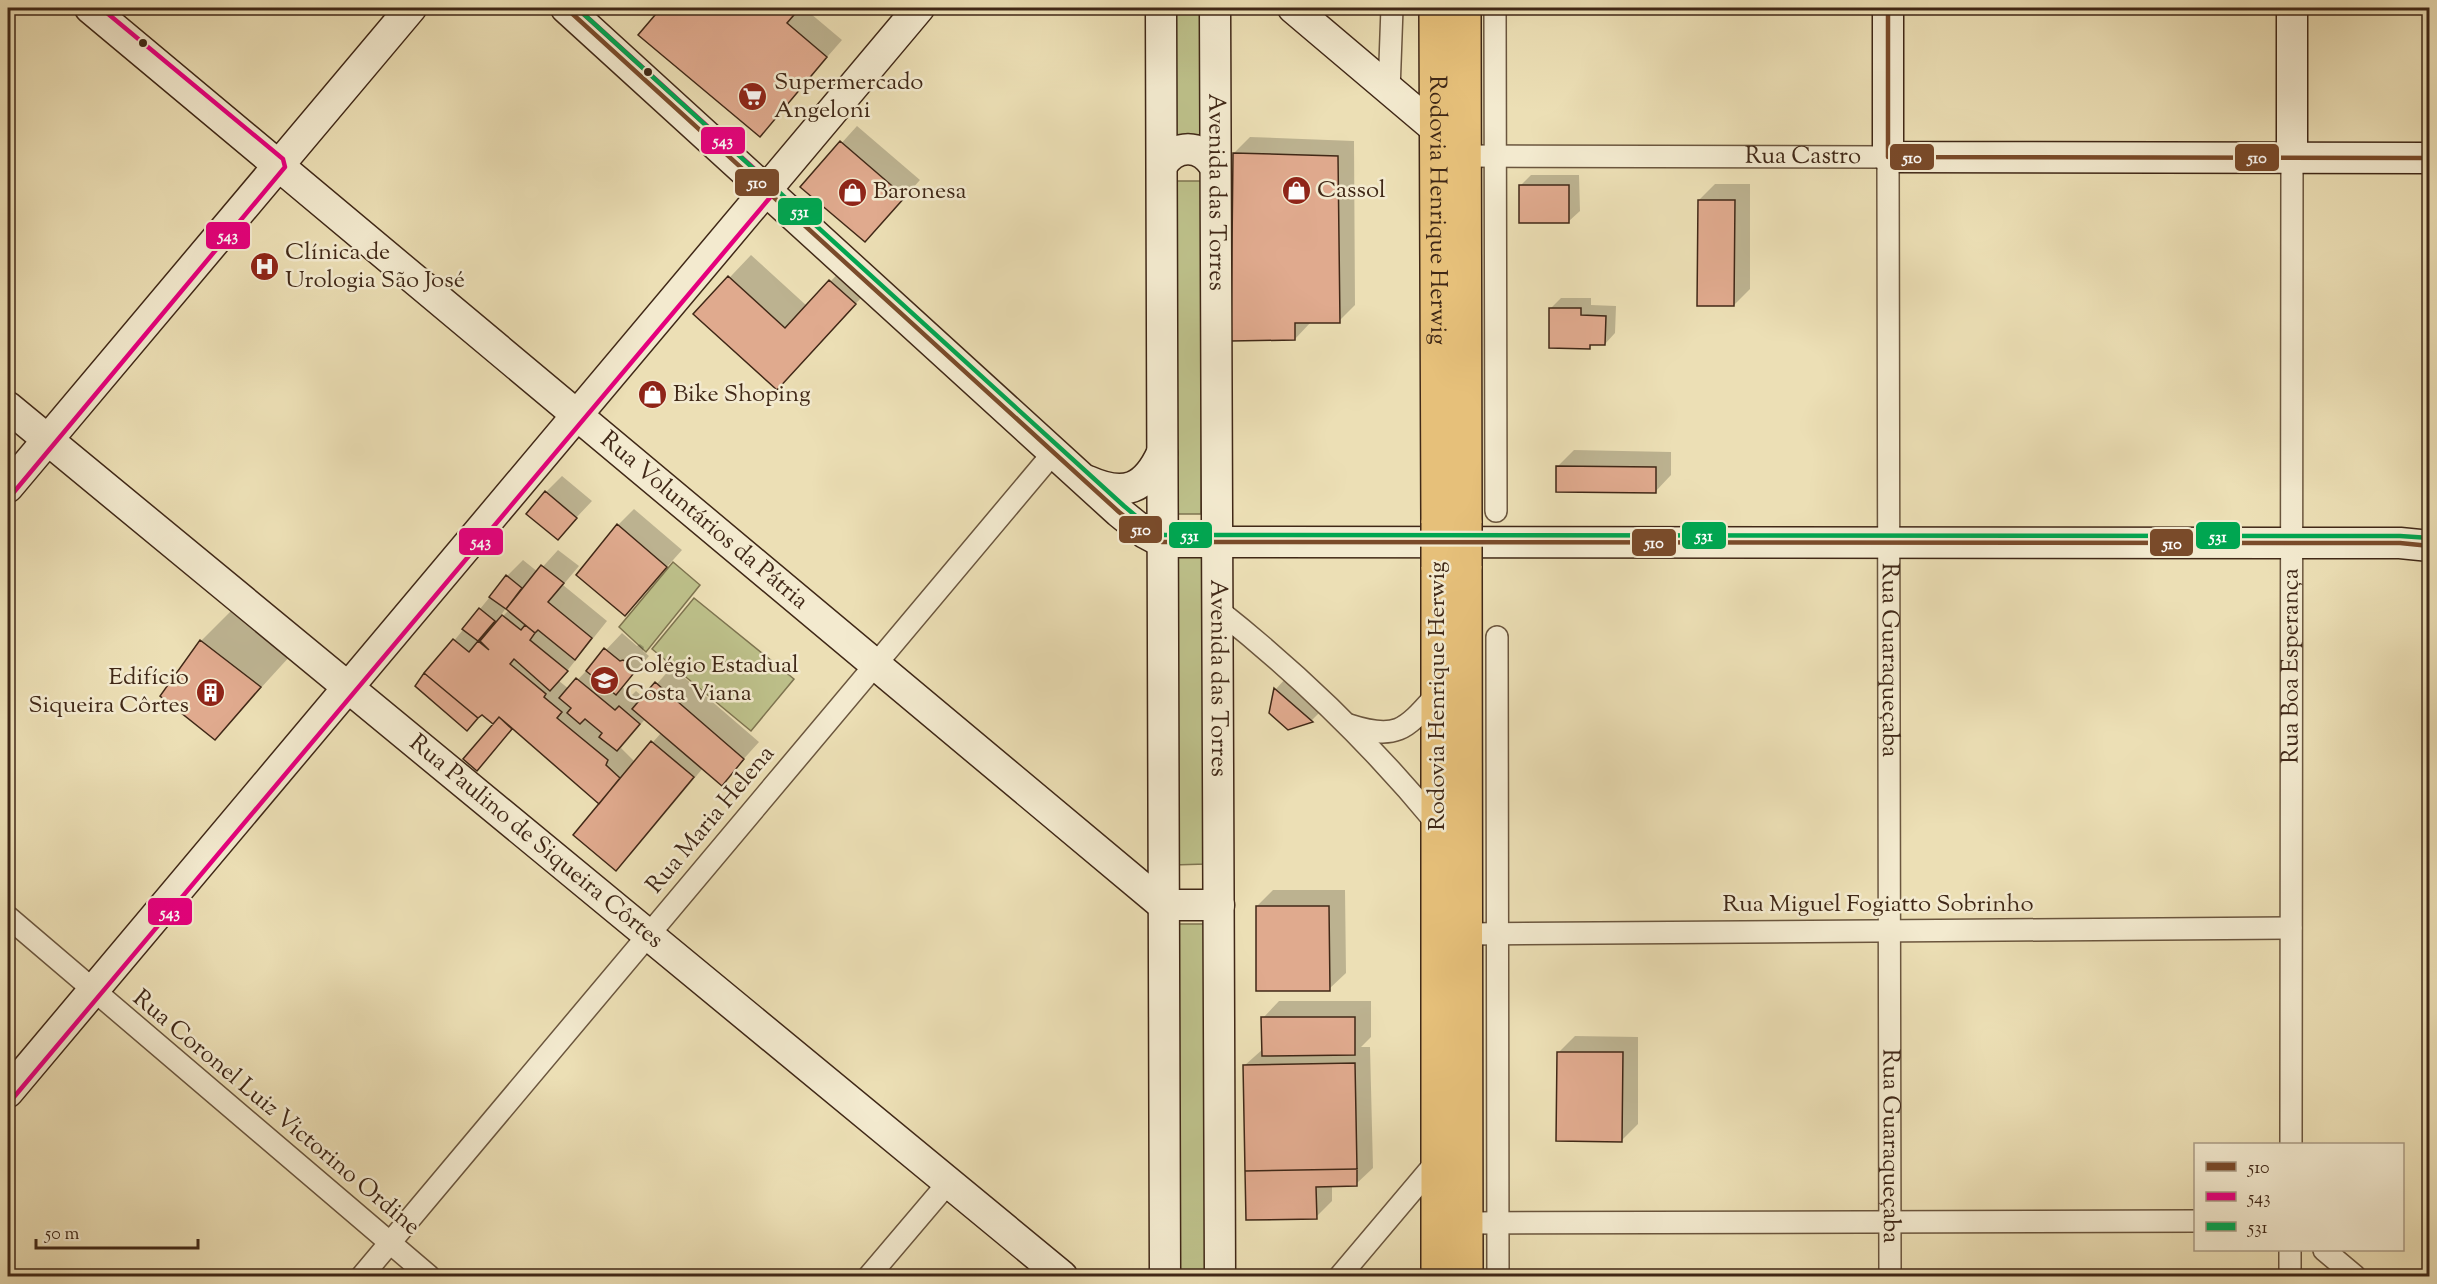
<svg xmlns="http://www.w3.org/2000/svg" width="2437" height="1284" viewBox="0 0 2437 1284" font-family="'Sorts Mill Goudy',serif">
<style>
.green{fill:#bdc08a;stroke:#7e7450;stroke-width:1.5}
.shadow{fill:#0003;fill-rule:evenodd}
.building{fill:#e0aa8e;stroke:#402817;stroke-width:1.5}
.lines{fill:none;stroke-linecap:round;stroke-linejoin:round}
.street-casing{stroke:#6b563e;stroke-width:24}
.secondary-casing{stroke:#402817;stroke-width:33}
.highway-casing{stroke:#402817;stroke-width:36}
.street{stroke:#f3eacf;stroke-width:21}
.secondary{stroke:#f3eacf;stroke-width:30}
.highway{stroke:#e6c07a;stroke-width:33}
.highway-bridge-casing{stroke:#402817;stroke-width:36;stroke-linecap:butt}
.highway-bridge{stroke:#e6c07a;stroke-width:33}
.bus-1-casing{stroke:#f3eacf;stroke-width:9}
.bus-2-casing{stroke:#f3eacf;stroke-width:9}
.bus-3-casing{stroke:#f3eacf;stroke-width:9}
.bus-1{stroke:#7a4b2a;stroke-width:4.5}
.bus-2{stroke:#e5007d;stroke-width:4.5}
.bus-3{stroke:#00a651;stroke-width:4.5}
.bus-dot{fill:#402817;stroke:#f3eacf;stroke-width:2}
.labels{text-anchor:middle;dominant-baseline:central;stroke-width:5;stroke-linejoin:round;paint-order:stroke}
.poi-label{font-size:24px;fill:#402817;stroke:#f3eacf;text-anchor:start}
.street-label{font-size:24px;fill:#402817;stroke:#f3eacf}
.line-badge{stroke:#f3eacf;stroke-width:2}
.badge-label{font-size:16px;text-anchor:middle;font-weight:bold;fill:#fff}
</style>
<rect width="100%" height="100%" fill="#ecdfb5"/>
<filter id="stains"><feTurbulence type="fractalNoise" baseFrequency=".00333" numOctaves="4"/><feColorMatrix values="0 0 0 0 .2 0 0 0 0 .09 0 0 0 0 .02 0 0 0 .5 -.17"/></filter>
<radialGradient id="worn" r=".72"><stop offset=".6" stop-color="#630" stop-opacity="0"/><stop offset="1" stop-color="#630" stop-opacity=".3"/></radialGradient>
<path class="green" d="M1170,8H1200V135H1169Z
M1168,181H1202L1201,514H1169Z
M1173,550L1204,554L1206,864L1173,865Z
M673,562L700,585L646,652L619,627Z
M694,598L794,679L751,731L652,649Z
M1172,924H1204L1205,1276H1178Z"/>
<path class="shadow" d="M663,8H804L842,40L759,135L640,35Z
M857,126L920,180L881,224L802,187Z
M1250,137L1354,141L1355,305L1339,321L1311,322L1295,339L1234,153Z
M1531,175H1579L1580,211L1569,221L1520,186Z
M1715,184H1750V289L1734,305L1699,200Z
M751,255L807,306L852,259L876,282L777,388L695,314Z
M1561,298H1591V305L1616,306L1615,333L1605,344L1593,343L1589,347L1551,308Z
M1574,450L1671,452V475L1655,492L1557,467Z
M562,476L592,501L557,538L546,492Z
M634,509L682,550L625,614L618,525Z
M558,550L579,566L563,585L607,621L559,681L569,689L622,633L637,646L640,644L644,647L643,651L649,656L622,687L632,695L636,691L644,698L672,667L759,742L721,784L703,768L632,853L616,869L601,804L513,728L476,769L495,724L482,713L417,686L507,576L523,560L538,572ZM506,608L509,610L499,620L498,619ZM490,627L492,629L485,636L483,634ZM646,718L662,732L635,762L621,748Z
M232,610L291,655L215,738L201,641Z
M1286,678L1322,710L1312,720L1289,728L1271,712L1276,689Z
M1273,890H1345L1346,973L1329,989L1257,906Z
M1279,1001H1371V1037L1361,1047H1370L1373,1168L1356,1184L1332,1185V1201L1316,1217L1245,1065L1263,1049V1018Z
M1575,1036L1638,1037V1124L1622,1140L1559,1052Z"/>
<path class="building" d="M661,8H800L787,23L827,57L760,137L638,35Z
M840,141L905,197L865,242L800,187Z
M1233,153L1338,156L1340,323H1295V340L1231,341Z
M1519,185H1569V223H1519Z
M1698,200H1735L1734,306H1697Z
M728,276L785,328L829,280L856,304L777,390L693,314Z
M1549,308H1581V315L1606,316L1605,345H1590V349L1549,348Z
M1556,466L1656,467V493L1556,492Z
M545,491L577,518L558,540L526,514Z
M617,524L667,567L625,616L576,575Z
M541,565L564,583L548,602L592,638L575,660L538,630L535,633L506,609Z
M506,575L522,588L506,609L489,597Z
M479,608L495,621L478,641L462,629Z
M502,615L521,630L525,625L535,633L530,640L568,671L550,691L514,659L510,664L546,694L544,697L562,712L557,718L608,760L606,765L620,778L599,804L499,717L493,724L482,715L478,718L424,673L453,639L469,652L478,641L489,650L480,641Z
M200,640L261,687L215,740L160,696Z
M604,648L620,661L623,660L629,664L627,668L634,673L616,695L586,671Z
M424,673L478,718L467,731L415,686Z
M576,678L615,710L619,706L640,724L617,751L599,737L602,733L585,719L580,724L567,713L571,708L559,698Z
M655,682L744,759L722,786L632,709Z
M1274,688L1313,722L1288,730L1269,713Z
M499,717L512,729L477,771L463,759Z
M651,741L694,777L616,871L573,835Z
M1256,906H1329L1330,991H1256Z
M1261,1017H1355V1055L1262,1056Z
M1557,1052H1623L1622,1142L1556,1141Z
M1355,1063L1357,1169L1245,1171L1243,1065Z
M1357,1169V1186L1316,1187L1317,1219L1246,1220L1245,1171Z"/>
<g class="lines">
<defs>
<g id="street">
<path d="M1495,8L1496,511"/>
<path d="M1389,91L1392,8"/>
<path id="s1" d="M1464,156L1888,157L1890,1276"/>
<path d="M1218,610C1299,674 1373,746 1438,825"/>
<path d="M1497,637L1498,1276"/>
<path d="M1349,725C1398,741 1406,729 1438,693"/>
<path d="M8,917L429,1276"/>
<path d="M1466,934L2291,928"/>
<path id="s2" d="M2291,1144L2292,157"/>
<path d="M1466,1223L2196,1221"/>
<path d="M2324,1250L2355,1276"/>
<path d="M362,1276L1054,452"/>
<path d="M869,1276L948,1183"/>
<path d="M1340,1276L1438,1160"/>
<path d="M2290,1276V1250"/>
</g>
<g id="secondary">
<path id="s3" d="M90,8L1163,905H1219"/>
<path d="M566,8L1119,512L1145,533L1162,542L2400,543L2430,546"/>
<path d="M1161,8L1165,1276"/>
<path id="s4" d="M1215,8L1220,1276"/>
<path d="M1293,8L1436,129"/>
<path d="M1888,8V157L2430,158"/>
<path d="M2292,157V8"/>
<path d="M1162,165C1176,144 1200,144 1214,165"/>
<path id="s5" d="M8,407L1062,1276"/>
<path d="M1088,481C1124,497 1145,490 1162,453"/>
<path d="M8,487L411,8"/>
<path d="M8,1092L919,8"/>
</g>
<g id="highway">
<path id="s6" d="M1436,8L1438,523"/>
<path d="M1464,8L1465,523"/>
<path d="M1465,566L1466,1276"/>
<path d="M1438,567V1276"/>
</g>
</defs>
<use href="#street" class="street-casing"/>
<use href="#secondary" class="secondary-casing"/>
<use href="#highway" class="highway-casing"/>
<use href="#street" class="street"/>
<use href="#secondary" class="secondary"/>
<use href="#highway" class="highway"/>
<defs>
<path id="highway-bridge" d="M1438,523V567
M1465,523V566"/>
</defs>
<use href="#highway-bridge" class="highway-bridge-casing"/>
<use href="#highway-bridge" class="highway-bridge"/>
<defs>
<path id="bus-1" d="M566,8L1119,512L1145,533L1162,542L2400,543L2430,546
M1888,8V157L2430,158"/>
<path id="bus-2" d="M14,492L285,167L283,159L101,8
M14,1097L773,194L771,184L577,8"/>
<path id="bus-3" d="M577,8L1124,506L1149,527L1164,535L2400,536L2430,538"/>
</defs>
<use href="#bus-1" class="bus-1-casing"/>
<use href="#bus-2" class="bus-2-casing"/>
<use href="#bus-3" class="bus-3-casing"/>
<use href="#bus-1" class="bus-1"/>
<use href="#bus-2" class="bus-2"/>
<use href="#bus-3" class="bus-3"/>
</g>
<defs>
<symbol id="supermarket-disc" viewBox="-11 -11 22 22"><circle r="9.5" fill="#8f2418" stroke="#f3eacf"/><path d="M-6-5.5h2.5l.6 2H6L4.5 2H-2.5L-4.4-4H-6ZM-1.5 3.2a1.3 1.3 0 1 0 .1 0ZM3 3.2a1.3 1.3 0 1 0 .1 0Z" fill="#fff"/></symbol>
<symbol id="shop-disc" viewBox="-11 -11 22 22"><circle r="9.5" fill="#8f2418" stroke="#f3eacf"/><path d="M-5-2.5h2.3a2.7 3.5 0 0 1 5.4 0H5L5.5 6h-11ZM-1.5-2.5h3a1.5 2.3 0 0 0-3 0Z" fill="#fff"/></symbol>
<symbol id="hospital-disc" viewBox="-11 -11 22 22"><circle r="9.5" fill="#8f2418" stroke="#f3eacf"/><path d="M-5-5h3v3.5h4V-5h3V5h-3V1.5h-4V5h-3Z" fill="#fff"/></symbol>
<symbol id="school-disc" viewBox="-11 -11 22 22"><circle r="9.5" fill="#8f2418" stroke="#f3eacf"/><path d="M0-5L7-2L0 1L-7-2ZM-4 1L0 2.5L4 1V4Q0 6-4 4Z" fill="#fff"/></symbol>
<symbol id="building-disc" viewBox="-11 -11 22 22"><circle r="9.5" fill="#8f2418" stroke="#f3eacf"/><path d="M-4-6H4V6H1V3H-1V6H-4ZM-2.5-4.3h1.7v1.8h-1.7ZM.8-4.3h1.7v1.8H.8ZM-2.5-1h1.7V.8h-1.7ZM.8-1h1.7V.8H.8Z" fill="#fff"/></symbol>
</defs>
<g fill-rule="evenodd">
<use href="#supermarket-disc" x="736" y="80" width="33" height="33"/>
<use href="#shop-disc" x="1280" y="174" width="33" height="33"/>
<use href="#shop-disc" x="836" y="176" width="33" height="33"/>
<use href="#hospital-disc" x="248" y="250" width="33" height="33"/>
<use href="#shop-disc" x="636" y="378" width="33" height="33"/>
<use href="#school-disc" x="588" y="664" width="33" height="33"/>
<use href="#building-disc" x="194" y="676" width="33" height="33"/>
</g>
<g class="bus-dot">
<circle cx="143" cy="43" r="5"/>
<circle cx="648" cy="72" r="5"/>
</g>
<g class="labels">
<g class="poi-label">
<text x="774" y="83">Supermercado<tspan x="774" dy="28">Angeloni</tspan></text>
<text x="1317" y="191">Cassol</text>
<text x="873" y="192">Baronesa</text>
<text x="285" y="253">Clínica de<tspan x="285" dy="28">Urologia São José</tspan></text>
<text x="673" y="395">Bike Shoping</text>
<text x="625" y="666">Colégio Estadual<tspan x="625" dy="28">Costa Viana</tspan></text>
<text x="189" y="678" text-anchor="end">Edifício<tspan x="189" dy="28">Siqueira Côrtes</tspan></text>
</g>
<g class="street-label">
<text stroke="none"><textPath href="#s1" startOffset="339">Rua Castro</textPath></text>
<text stroke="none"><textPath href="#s4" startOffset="184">Avenida das Torres</textPath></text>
<text stroke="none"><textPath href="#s6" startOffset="202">Rodovia Henrique Herwig</textPath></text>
<text stroke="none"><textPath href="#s3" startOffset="800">Rua Voluntários da Pátria</textPath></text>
<text stroke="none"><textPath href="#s1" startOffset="927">Rua Guaraqueçaba</textPath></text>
<text stroke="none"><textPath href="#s2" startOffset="478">Rua Boa Esperança</textPath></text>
<text stroke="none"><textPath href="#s4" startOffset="670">Avenida das Torres</textPath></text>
<text transform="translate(1438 696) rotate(-90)">Rodovia Henrique Herwig</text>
<text transform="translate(711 820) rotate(-50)">Rua Maria Helena</text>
<text stroke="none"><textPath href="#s5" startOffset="684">Rua Paulino de Siqueira Côrtes</textPath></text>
<text x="1878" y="905">Rua Miguel Fogiatto Sobrinho</text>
<text transform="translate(276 1113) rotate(40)">Rua Coronel Luiz Victorino Ordine</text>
<text stroke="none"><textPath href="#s1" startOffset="1413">Rua Guaraqueçaba</textPath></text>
</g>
</g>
<g class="line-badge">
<rect x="700" y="126" width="46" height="29" rx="6" fill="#e5007d"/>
<rect x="1889" y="143" width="46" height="28" rx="6" fill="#7a4b2a"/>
<rect x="2234" y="143" width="46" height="29" rx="6" fill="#7a4b2a"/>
<rect x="734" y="168" width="46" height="29" rx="6" fill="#7a4b2a"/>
<rect x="777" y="197" width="46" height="29" rx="6" fill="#00a651"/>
<rect x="205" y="221" width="46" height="29" rx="6" fill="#e5007d"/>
<rect x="1118" y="515" width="45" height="29" rx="6" fill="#7a4b2a"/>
<rect x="1168" y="521" width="45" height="28" rx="6" fill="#00a651"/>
<rect x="1681" y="521" width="46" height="29" rx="6" fill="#00a651"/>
<rect x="2195" y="521" width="46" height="29" rx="6" fill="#00a651"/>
<rect x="458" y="527" width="46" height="29" rx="6" fill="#e5007d"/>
<rect x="1631" y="528" width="46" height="29" rx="6" fill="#7a4b2a"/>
<rect x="2149" y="528" width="45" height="29" rx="6" fill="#7a4b2a"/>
<rect x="147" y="897" width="46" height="29" rx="6" fill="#e5007d"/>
</g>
<g class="badge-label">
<text x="723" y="146">543</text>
<text x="1912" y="163">510</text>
<text x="2257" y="163">510</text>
<text x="757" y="188">510</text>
<text x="800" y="217">531</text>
<text x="228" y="241">543</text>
<text x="1141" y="535">510</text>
<text x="1190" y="541">531</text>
<text x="1704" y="541">531</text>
<text x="2218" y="542">531</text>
<text x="481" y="547">543</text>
<text x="1654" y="548">510</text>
<text x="2172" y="549">510</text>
<text x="170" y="918">543</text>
</g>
<rect width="2437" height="1284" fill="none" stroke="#ecdfb5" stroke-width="30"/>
<rect x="9" y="9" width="2419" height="1266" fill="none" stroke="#402817" stroke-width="3"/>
<rect x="15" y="15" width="2407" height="1254" fill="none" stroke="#402817" stroke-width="1.5"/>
<rect x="2194" y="1143" width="210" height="108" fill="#f3eacf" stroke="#ab9c85" stroke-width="1.5"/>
<rect x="2206" y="1162" width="30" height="9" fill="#7a4b2a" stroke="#ab9c85" stroke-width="1.5"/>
<text x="2248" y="1173" font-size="18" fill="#402817">510</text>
<rect x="2206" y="1192" width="30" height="9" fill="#e5007d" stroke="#ab9c85" stroke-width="1.5"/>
<text x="2248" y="1203" font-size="18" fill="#402817">543</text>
<rect x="2206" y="1222" width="30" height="9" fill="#00a651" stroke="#ab9c85" stroke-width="1.5"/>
<text x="2248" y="1233" font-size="18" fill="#402817">531</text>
<path d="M36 1239v9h162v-9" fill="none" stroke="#402817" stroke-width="3"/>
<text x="45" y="1239" font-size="18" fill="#402817" stroke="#f3eacf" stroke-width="4.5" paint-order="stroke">50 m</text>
<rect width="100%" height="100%" filter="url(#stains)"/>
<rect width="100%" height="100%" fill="url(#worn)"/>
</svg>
